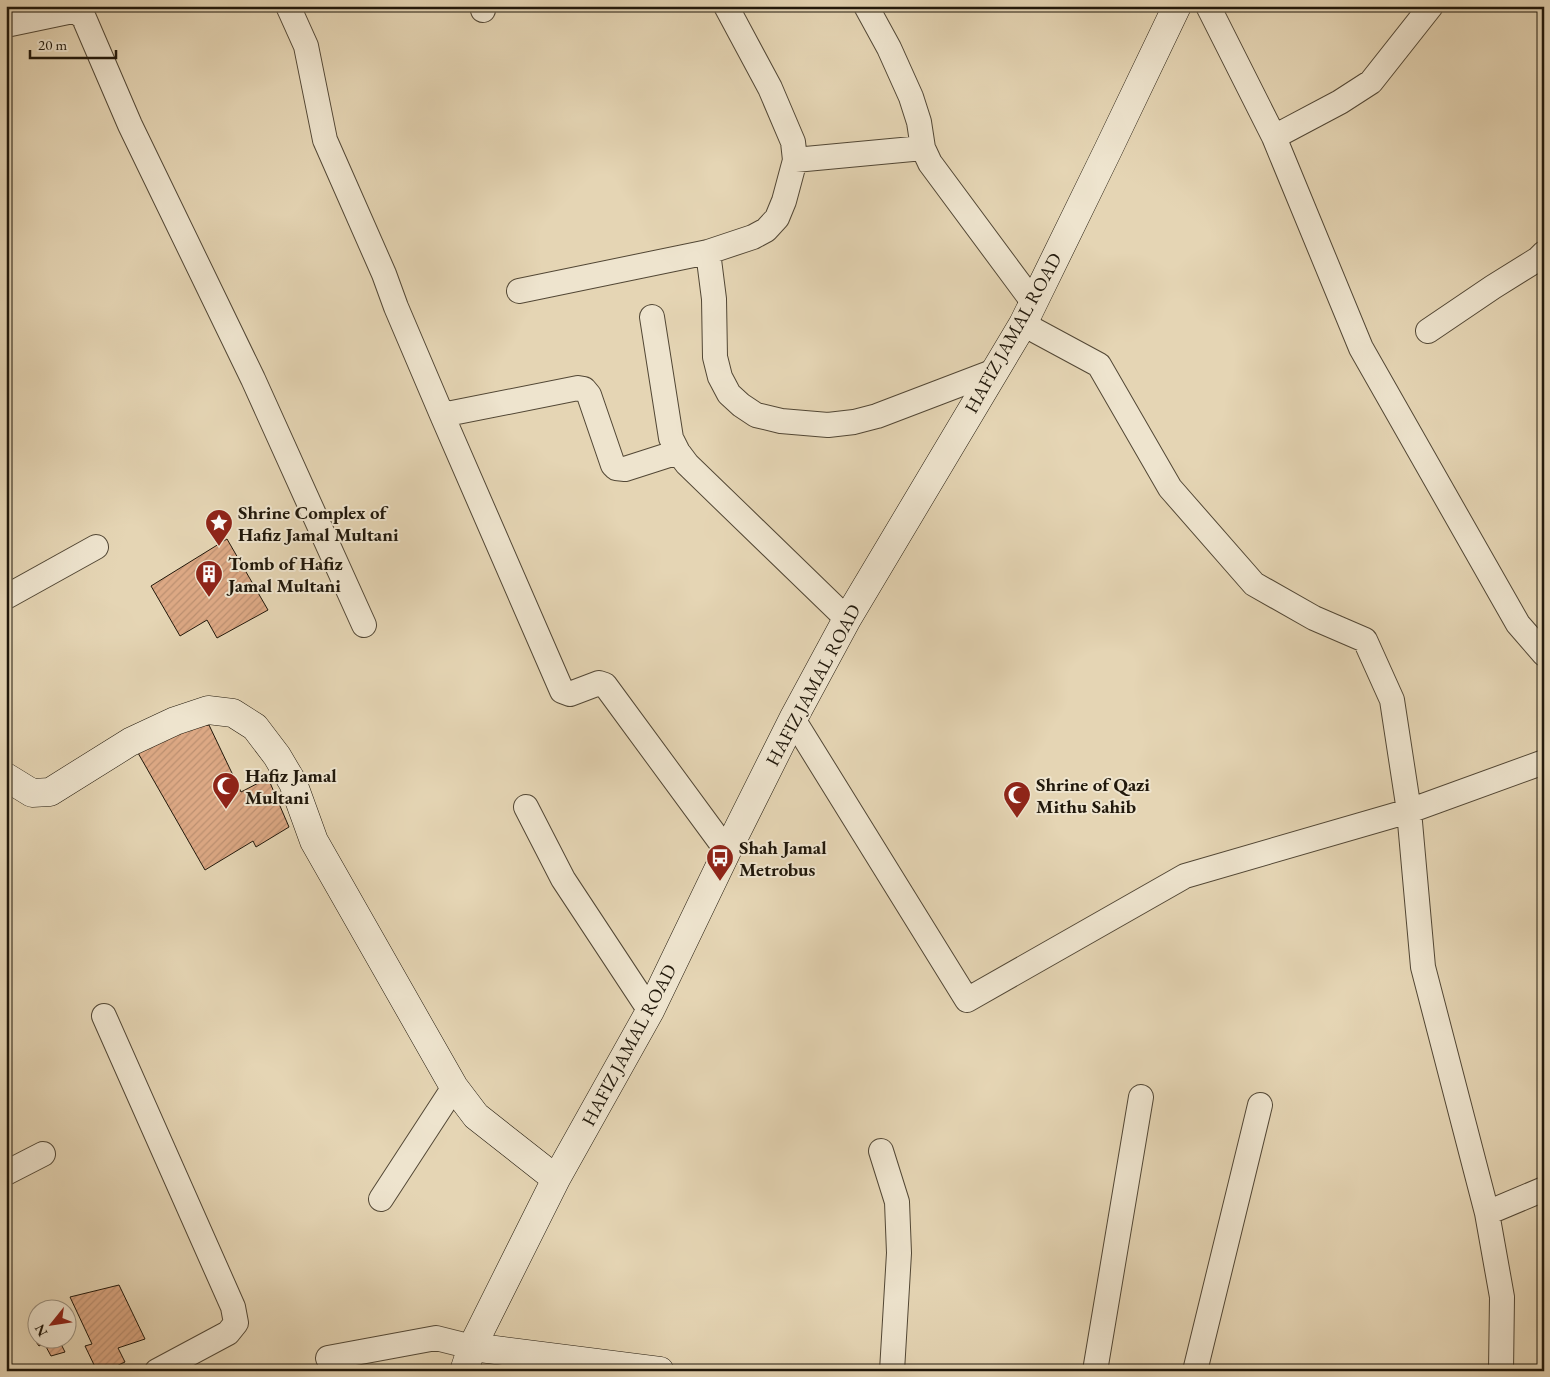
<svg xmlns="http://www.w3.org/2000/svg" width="1550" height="1377" viewBox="0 0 1550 1377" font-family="'EB Garamond',serif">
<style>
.building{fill:url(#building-hatch);stroke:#21180b}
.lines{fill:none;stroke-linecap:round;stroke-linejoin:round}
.street-casing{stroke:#524735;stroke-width:26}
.secondary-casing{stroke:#21180b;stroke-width:29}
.street{stroke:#eee4ce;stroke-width:24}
.secondary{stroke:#eee4ce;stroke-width:28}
.labels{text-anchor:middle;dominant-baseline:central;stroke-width:4;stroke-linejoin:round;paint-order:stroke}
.street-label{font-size:19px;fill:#21180b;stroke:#eee4ce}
.poi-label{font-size:19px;font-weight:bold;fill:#21180b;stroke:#eee4ce;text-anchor:start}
</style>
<defs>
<pattern id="building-hatch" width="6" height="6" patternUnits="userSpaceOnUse" patternTransform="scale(1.25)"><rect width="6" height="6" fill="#dca884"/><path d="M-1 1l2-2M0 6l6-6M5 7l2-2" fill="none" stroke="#bc9071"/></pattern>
</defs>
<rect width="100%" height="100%" fill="#e5d5b4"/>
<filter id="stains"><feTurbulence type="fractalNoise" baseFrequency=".004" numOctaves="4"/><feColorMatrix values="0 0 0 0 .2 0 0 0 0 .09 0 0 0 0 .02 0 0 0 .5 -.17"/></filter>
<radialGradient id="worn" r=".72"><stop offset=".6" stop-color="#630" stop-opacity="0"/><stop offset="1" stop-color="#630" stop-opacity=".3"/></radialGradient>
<path class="building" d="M227,539L268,610L217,638L207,620L180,636L151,586Z
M209,725L241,792L268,778L289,827L256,847L253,841L205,870L138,753L180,728Z
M119,1285L145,1339L118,1348L125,1362L106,1371H97L85,1346L92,1344L70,1297Z
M38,1336V1340H59L65,1352L51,1356L44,1343L39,1346L34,1339Z"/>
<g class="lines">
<defs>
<path id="street" d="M288,6L306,46L325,140L384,274L396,307L442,415L562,691L570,694L599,683L605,685L727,851
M482,6L483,10
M866,6L889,48L911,97L919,122L923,148L930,163L1033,302
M1208,6L1274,137L1361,348L1518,624L1544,654
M6,25L68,12H77L84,18L130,125L253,379L364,625
M1274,137L1340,102L1371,82L1431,6
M795,160L923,148
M708,252L714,299L715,357L720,377L729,394L741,405L756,415L781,421L828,425L854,422L877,416L995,371
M519,291L708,252L753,237L766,230L777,218L784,201L795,160L793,142L770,88L726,6
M652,317L671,438L678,452L687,464L847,619
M1023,324L1099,365L1170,488L1254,584L1314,618L1365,640L1392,700L1409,811L1423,967L1487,1213L1502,1297L1501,1371
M1428,331L1493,287L1538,259L1544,253
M442,415L578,388L584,389L589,395L613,465L616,468L625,469L678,452
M6,597L96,547
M793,719L967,1000L1185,876L1409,811L1544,762
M526,807L563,879L650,1011
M104,1016L233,1307L236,1323L228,1333L157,1371
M881,1151L897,1202L899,1253L892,1371
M6,1173L43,1154
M381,1199L454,1087
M1487,1213L1544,1189
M328,1358L436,1338L472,1347
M1095,1371L1141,1097
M1195,1371L1260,1105"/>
<path id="secondary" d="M6,777L32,793L50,792L130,742L175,721L208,710L233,713L255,727L277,756L293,783L314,841L454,1087L476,1116L556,1179
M472,1347L660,1371
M464,1371L472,1347L556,1179L650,1011L727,851L793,719L847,619L1023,324L1108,150L1177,6"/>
</defs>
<use href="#street" class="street-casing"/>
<use href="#secondary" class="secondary-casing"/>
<use href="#street" class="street"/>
<use href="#secondary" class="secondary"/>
</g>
<defs>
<symbol id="sight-pin" viewBox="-11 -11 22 30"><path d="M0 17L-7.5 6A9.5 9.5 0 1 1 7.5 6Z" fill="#8f2418" stroke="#eee4ce"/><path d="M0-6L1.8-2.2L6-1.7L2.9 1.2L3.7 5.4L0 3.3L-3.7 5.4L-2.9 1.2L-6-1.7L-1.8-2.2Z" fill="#fff"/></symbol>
<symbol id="building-pin" viewBox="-11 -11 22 30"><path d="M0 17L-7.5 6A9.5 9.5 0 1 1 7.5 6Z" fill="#8f2418" stroke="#eee4ce"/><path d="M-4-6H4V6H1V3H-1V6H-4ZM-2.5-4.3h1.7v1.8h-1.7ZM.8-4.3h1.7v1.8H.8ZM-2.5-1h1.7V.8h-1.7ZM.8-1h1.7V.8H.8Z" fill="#fff"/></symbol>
<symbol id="mosque-pin" viewBox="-11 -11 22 30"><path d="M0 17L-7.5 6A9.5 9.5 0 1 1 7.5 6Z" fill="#8f2418" stroke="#eee4ce"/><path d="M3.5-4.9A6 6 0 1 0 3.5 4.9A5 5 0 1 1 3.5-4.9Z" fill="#fff"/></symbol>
<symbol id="bus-pin" viewBox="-11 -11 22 30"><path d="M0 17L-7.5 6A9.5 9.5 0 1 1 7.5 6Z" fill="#8f2418" stroke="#eee4ce"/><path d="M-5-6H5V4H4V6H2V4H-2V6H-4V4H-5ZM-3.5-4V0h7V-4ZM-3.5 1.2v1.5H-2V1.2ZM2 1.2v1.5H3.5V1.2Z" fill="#fff"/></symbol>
</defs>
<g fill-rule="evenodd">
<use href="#sight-pin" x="203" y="507" width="32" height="43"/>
<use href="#building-pin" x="193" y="558" width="32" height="43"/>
<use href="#mosque-pin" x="210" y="770" width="32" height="43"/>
<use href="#mosque-pin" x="1001" y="779" width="32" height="43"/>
<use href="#bus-pin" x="704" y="842" width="32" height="43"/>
</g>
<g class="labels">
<g class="street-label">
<text transform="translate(1013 333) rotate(-61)">HAFIZ JAMAL ROAD</text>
<text transform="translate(813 685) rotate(-62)">HAFIZ JAMAL ROAD</text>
<text transform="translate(629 1045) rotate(-62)">HAFIZ JAMAL ROAD</text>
</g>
<g class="poi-label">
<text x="238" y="512">Shrine Complex of<tspan x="238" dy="22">Hafiz Jamal Multani</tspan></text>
<text x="228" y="563">Tomb of Hafiz<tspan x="228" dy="22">Jamal Multani</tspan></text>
<text x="245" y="775">Hafiz Jamal<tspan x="245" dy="22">Multani</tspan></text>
<text x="1036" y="784">Shrine of Qazi<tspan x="1036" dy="22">Mithu Sahib</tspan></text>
<text x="739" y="847">Shah Jamal<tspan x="739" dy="22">Metrobus</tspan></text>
</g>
</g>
<rect width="1550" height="1377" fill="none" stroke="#e5d5b4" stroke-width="25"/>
<rect x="8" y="8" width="1535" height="1362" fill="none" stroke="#21180b" stroke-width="2.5"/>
<rect x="12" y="12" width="1525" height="1352" fill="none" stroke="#21180b"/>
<g transform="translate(52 1324) rotate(240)"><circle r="24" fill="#eee4ce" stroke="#9c9280"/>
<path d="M0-4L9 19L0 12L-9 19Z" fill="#8f2418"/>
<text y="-8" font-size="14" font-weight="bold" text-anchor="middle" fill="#21180b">N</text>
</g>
<path d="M30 50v8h86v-8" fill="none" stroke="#21180b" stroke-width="2.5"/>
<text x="38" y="50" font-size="15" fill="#21180b" stroke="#eee4ce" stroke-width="4" paint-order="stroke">20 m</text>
<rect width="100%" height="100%" filter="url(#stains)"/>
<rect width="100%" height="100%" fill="url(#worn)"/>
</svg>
